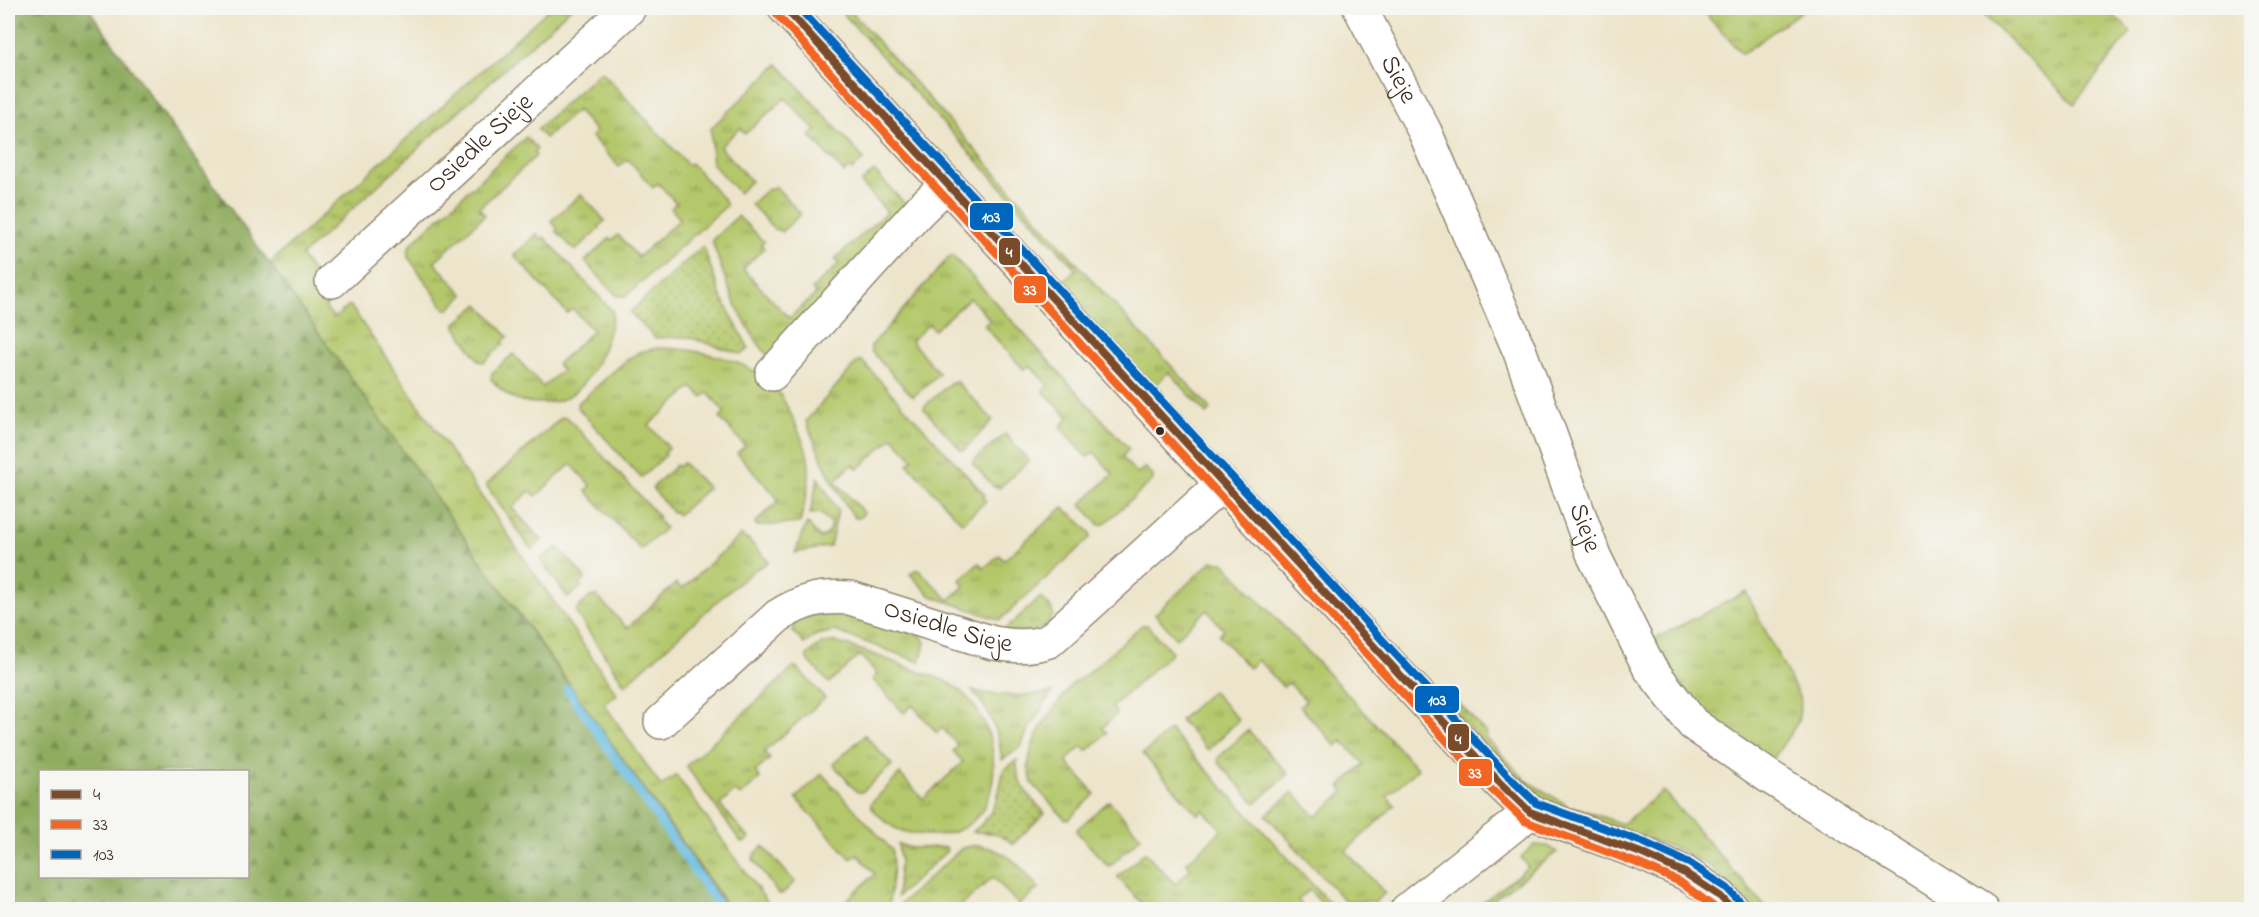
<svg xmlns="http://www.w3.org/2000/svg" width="2259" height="917" viewBox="0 0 2259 917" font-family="'Indie Flower',sans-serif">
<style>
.grass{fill:url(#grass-tufts);stroke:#787844;stroke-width:1.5}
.forest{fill:url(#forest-firs);stroke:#656b3e;stroke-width:1.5;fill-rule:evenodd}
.park{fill:url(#park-dots);stroke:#787844;stroke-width:1.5}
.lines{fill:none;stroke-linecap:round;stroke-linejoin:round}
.stream{stroke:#64bbe1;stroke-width:9}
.minor-casing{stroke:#948874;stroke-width:36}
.minor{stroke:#fff;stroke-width:33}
.bus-1-casing{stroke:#f6f6f2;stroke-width:12}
.bus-2-casing{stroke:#f6f6f2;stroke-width:12}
.bus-3-casing{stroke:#f6f6f2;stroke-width:12}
.bus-1{stroke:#7a4b2a;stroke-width:8}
.bus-2{stroke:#f26522;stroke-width:8}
.bus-3{stroke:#0065bd;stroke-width:8}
.bus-dot{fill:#3b2a1e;stroke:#f6f6f2;stroke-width:2}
.labels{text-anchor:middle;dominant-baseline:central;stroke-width:5;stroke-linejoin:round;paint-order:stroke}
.street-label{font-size:26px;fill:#3b2a1e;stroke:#f6f6f2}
.line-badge{stroke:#f6f6f2;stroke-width:2}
.badge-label{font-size:16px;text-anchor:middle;font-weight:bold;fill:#fff}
</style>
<defs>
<pattern id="grass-tufts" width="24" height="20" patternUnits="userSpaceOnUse" patternTransform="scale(1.5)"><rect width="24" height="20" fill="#b4c76a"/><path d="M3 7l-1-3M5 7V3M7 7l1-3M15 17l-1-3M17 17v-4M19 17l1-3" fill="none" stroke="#94a257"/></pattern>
<pattern id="forest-firs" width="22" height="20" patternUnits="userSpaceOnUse" patternTransform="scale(1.5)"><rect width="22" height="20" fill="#8fac5e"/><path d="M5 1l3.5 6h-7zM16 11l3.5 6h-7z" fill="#768c4d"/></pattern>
<pattern id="park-dots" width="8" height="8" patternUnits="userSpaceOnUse" patternTransform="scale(1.5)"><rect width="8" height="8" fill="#b4c76a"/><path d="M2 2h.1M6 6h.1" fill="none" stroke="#94a257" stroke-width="1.8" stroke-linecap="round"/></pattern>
</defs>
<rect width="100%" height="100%" fill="#f6f6f2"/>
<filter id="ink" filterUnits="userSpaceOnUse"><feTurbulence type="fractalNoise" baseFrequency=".0167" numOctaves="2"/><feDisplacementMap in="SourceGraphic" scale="12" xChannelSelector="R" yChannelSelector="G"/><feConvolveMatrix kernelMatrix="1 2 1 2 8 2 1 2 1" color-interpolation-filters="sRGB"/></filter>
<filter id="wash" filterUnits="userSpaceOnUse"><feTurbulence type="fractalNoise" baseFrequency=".008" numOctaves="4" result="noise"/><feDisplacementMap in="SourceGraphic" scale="24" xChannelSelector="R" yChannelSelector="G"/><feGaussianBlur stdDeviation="1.35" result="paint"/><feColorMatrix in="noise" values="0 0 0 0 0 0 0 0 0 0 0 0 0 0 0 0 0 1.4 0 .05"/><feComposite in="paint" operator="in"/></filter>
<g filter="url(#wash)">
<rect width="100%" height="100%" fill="#ede5cb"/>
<path class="grass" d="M550,8H571L301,256L333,300L325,307L334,318L350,305L617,694L604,704L661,786L676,775L772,909H730L269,264Z
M838,8H848L1090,278L1211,409L1207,414L1169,372L1153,387L1060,288L1061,283L1076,269Z
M1700,8H1806L1742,54Z
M1977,8H2106L2131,32L2074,104Z
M778,64L864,159L852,170L850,168L844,173L810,136L816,131L785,98L745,134L740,128L720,147L751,181L739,193L712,164L711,128Z
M601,71L688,165L691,163L726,202V206L626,296H617L585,261L610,238L612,240L618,235L638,257L680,219L671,208L676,203L658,183L653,188L628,159L619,167L591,136L596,132L577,110L545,138L537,129Z
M526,137L537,149L534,153L536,156L479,208L485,215L434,262L464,295L449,309H445L408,257L409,247L413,242Z
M874,171L907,206L772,361C739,322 727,287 712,240L738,216L764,242L761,245L764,248L743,269L789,318L816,294L812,289L839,264L835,259L887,212L861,183Z
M775,186L801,214L781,232L777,229L775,230L751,204L768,189L770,190Z
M581,194L605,221L599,226L600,228L575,251L556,231L558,229L551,221Z
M537,234L541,239L544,237L613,312C609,341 591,389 561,400C553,403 545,403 538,403C515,403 505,395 491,379L492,373L513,354L543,387L562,370L557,364L593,331L573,309L567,313L514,255Z
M950,256H953L1129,449L1122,457L1137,474L1145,467L1153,476V480L1103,525H1099L1081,504L1113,474L1094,452L1087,457L1060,427L1069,418L1043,391L1048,386L1030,365L1024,370L984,325L990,320L970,298L934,330L929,324L911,341L939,373L913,397L871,351V346Z
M479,304L508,337L502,342L504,344L484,362L479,361L456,327V323Z
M657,348C695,348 745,358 773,385C783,396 790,412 796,425C802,439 809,453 809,469C810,487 804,505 800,523L757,526L755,523L779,500L737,453L745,446L720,418L725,413L708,393L702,397L692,387L649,425L669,448L664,453L666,455L641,478L578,408L577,404L624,362L639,352Z
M858,361H862L985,495L983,497L986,501L962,523L908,464L913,459L893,437L858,469L853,464L835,481L864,513L859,518H855C833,488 820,456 806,421Z
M956,381L993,420L964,450H961L924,409V407L951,382L953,384Z
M562,417H567L659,517L657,519L665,528L641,550L586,491L591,486L571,464L536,496L530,491L512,508L542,540L533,549L530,548L486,485Z
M1005,434L1029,461L999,488L997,485L994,487L973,464V461Z
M683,463L708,488L678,515L675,512L673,513L652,488L676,465L678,467Z
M818,478L838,511L830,546L795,553L807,523L820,538L828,534L831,523L820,513L810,514Z
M1063,507L1069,514L1071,513L1090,533V538L1000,620L931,596L910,574L915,570H919L949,600L964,586L960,580L979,563L984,568L999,555L1004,560Z
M741,535L747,540L748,539L769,562L756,569L725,594L625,685L576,613L577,609L591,596L593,598L596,595L627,628L676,583L682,589Z
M558,547L586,579L580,584L582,586L568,598L542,562V558Z
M1212,561L1223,562L1418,769L1387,796L1395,805L1346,851L1385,893L1375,902L1344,900L1266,815L1293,792L1316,817L1344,792L1340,786L1364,764L1342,741L1336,746L1300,706L1306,701L1289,683L1283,687L1258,660L1249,668L1219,635L1224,630L1207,610L1176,638L1155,614Z
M1746,592L1801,701L1798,722L1772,761L1703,717L1650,641Z
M1041,597L1051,608L1053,614L1049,623L1038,630L1002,632Z
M843,612L922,636L925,643L920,662L835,631L816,635L804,644L793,632L794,624L814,614Z
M1142,625H1147L1172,652L1112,707L1117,714L1102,728L1107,733L1087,751L1082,746L1066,761L1095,794L1069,819H1065L1032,783L1028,766L1032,746L1041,727L1071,685L1087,674Z
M834,642C864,649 892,662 920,672C931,676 945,679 954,686C1010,724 1012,841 925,835C898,833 889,827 871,807V803L900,774L923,799L963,762L953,751L958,746L942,728L937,733L912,705L904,713L872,679L877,674L860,655L829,683L807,659V655L822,643Z
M794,667L797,668L825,698L764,752L770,759L755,772L760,778L741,796L735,791L720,805L749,838L745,842H741L686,766Z
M972,690C998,697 1025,697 1052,692L1028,729L1021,747L1002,760C999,732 990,711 972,690Z
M1447,690L1487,734L1486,738L1527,781L1567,805L1565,811L1534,794L1442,700V695Z
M1212,691L1239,720L1208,750L1180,720Z
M1170,730L1335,909H1327L1309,890L1298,900L1305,909H1147L1118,878V876L1145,852L1175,884L1191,869L1186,863L1222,830L1203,810L1198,815L1143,754Z
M1248,730L1288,774L1257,802H1254L1219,763L1218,758Z
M865,735L892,765L862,792H857L833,764Z
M822,774L892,850L893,867L889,903L882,909H841L839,907L875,874L857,854L851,859L796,798Z
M1663,791L1767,909H1757L1710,867L1680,850L1570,812L1575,807L1622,824Z
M1109,801L1141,837L1110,866L1107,865L1077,832V829Z
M898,844L911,848L946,847L947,851L897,897L900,860Z
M978,845C1011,852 1017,864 1039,888L1019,905L993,877L957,909H895L962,848Z
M1534,845L1548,846L1557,852L1481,909H1474L1528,867L1521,857Z
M763,846L795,882L782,894H778L753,859L754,855Z"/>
<path class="forest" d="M8,8H88L728,909H8ZM40,772H248V876H40Z"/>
<path class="park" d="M703,246L720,294L749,349L741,354L688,337L655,338L630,312Z
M1017,760C1015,784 1030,797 1045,813L1013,844C1001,833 987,832 972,832C994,817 999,796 1003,771Z"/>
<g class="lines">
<path class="stream" d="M567,689L722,910"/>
</g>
</g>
<g filter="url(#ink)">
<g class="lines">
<defs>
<g id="minor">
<path d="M785,8L1188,447L1499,782L1530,812L1641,853L1685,873L1720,896L1733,910"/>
<path id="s1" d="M1360,8L1425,132L1520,352L1594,556L1649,667L1693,724L1768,776L1982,910"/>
<path id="s2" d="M332,281L629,8"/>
<path d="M772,374L920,210L947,184"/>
<path id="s3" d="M661,722L778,616C803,600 820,596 850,598L993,643C1013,646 1029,648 1049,641L1222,484"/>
<path d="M1407,910L1530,812"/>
</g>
</defs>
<use href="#minor" class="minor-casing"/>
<use href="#minor" class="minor"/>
<defs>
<path id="bus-1" d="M785,8L1499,782L1530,812L1641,853L1685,873L1720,896L1733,910"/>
<path id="bus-2" d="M777,15L1491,789L1525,821L1637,863L1680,882L1718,910"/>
<path id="bus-3" d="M799,8L1507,775L1536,803L1645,843L1689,863L1727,888L1741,903"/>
</defs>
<use href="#bus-1" class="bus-1-casing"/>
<use href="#bus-2" class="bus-2-casing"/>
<use href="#bus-3" class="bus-3-casing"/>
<use href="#bus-1" class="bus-1"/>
<use href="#bus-2" class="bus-2"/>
<use href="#bus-3" class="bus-3"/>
</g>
</g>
<circle class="bus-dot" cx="1160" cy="431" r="5"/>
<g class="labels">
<g class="street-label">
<text stroke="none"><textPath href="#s1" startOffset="81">Sieje</textPath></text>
<text stroke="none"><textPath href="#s2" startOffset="202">Osiedle Sieje</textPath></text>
<text stroke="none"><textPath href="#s1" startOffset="567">Sieje</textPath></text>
<text stroke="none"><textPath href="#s3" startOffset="336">Osiedle Sieje</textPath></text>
</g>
</g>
<g class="line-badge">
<rect x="969" y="202" width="45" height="29" rx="6" fill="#0065bd"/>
<rect x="998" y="237" width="23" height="29" rx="6" fill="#7a4b2a"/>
<rect x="1013" y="275" width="34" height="29" rx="6" fill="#f26522"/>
<rect x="1414" y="685" width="46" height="29" rx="6" fill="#0065bd"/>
<rect x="1447" y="723" width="23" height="29" rx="6" fill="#7a4b2a"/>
<rect x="1458" y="758" width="35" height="29" rx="6" fill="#f26522"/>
</g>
<g class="badge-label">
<text x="991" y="222">103</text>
<text x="1009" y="257">4</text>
<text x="1030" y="295">33</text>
<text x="1437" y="705">103</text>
<text x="1458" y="744">4</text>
<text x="1475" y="778">33</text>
</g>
<rect width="2259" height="917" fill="none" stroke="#f6f6f2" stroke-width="30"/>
<rect x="39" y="770" width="210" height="108" fill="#f6f6f2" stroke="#aba49d" stroke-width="1.5"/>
<rect x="51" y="790" width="30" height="9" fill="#7a4b2a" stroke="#aba49d" stroke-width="1.5"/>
<text x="93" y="800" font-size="18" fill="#3b2a1e">4</text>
<rect x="51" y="820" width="30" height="9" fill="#f26522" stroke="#aba49d" stroke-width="1.5"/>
<text x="93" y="830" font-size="18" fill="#3b2a1e">33</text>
<rect x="51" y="850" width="30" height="9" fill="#0065bd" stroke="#aba49d" stroke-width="1.5"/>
<text x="93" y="860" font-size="18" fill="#3b2a1e">103</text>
</svg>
